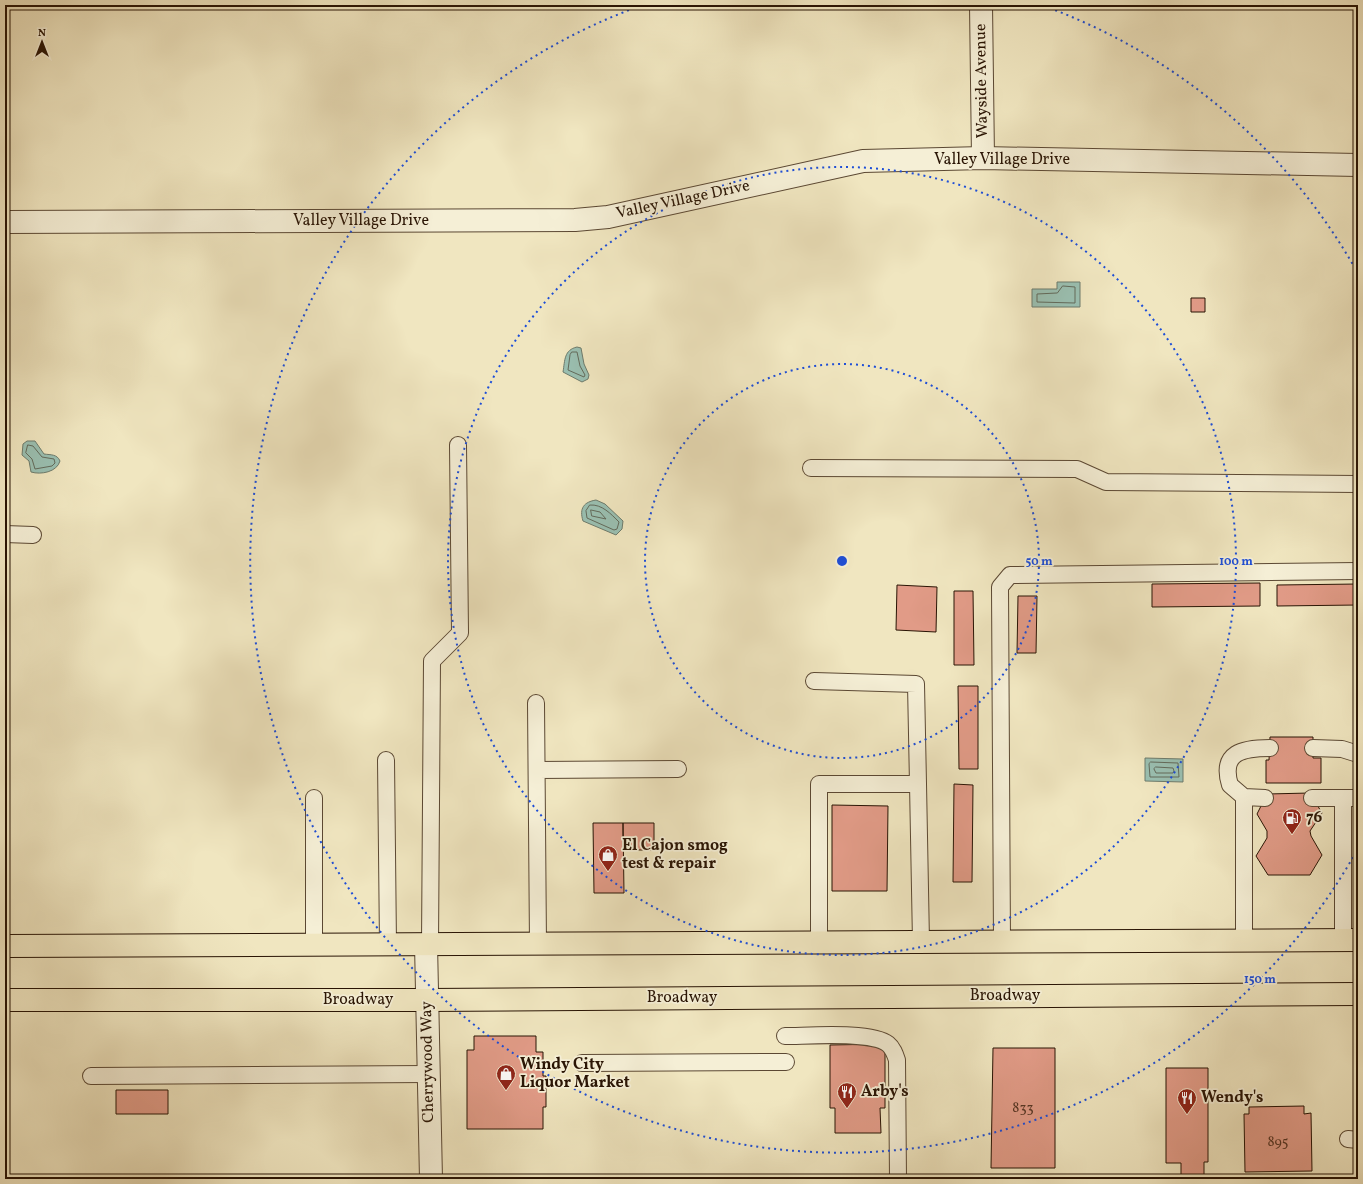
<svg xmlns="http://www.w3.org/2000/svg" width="1363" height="1184" viewBox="0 0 1363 1184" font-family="Vollkorn,serif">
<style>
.water{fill:#9ac0b2;stroke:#6d7b6c}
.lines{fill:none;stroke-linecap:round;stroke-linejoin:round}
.shore{stroke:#626a5b;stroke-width:1}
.building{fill:#e19b87;stroke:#291404}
.service-casing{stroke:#5b4833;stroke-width:18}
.minor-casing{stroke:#5b4833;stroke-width:24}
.tertiary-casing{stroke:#5b4833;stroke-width:24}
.primary-casing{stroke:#291404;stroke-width:24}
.service{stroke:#f5efd6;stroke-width:16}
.minor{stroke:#f5efd6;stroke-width:22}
.tertiary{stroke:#f5efd6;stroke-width:22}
.primary{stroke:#f0e6c0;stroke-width:22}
.ring{fill:none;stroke:#1d4ed8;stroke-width:2;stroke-dasharray:2 4}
.labels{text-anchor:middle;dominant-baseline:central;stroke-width:3.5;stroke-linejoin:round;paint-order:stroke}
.number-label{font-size:14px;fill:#573625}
.street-label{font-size:16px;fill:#291404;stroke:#f5efd6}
.poi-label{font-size:16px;font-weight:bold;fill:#291404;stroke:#f5efd6;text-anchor:start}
.centre{fill:#1d4ed8;stroke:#f5efd6;stroke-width:2}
.ring-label{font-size:12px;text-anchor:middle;font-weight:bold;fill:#1d4ed8;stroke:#f5efd6;stroke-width:3.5;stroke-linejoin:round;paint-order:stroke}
</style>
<rect width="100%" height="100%" fill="#f0e6c0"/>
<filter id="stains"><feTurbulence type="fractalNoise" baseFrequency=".005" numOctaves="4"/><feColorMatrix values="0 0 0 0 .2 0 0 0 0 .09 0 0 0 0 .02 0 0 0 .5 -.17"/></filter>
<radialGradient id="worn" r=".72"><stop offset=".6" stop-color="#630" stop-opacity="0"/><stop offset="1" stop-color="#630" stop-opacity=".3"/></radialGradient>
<path class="water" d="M1057,282H1080V307H1032V289H1057Z
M577,347L581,348L584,364L589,375L588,379L582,382L563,372C565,360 564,350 577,347Z
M27,441H35L44,454C51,455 57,454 60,461C57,472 41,475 31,472L29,461L22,455L23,444Z
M596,500L605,504L623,521L622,529L616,535L583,521C579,508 584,502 596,500Z
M1145,758L1183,759V782L1145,781Z"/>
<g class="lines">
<path class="shore" d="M1063,286L1075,287V303L1037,302V294L1057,293Z
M572,352H577L580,366L585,375L584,377L568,370L570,355Z
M28,445L33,446L42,457L54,459L55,463L52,466L35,469L32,459L26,453Z
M590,505C602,504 611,514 619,522L617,529L614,530L587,518L586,511Z
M591,510L600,512L606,519L592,516Z
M1151,762L1178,763L1179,777H1150L1149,764Z
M1156,767L1173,768L1174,771L1173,773H1156L1154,769Z"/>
</g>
<path class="building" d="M1191,298H1205V312H1191Z
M1260,583V606L1152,607V584Z
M1358,584V605L1277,606V585Z
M897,585L937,587L936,632L896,630Z
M954,591H973L974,665H954Z
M1018,596H1037L1036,653H1017Z
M958,686H978V769H959Z
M1270,737H1313V758H1321V783H1266V760H1269Z
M954,784L973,785L972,882H953Z
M1310,793L1322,813L1310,831L1311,836L1322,855L1310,875H1268L1256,856L1267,838V831L1257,814L1267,794Z
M832,805L888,806L887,891H832Z
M593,823H623L624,893H594Z
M623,823H654V850H623Z
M474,1036H536V1052H543V1076H546V1107H543V1129H467V1050H474Z
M885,1044V1108H880L881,1133H835V1108H830V1045Z
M993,1048H1055V1168H991Z
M1166,1068H1208V1162H1204V1179H1181V1163H1166Z
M116,1090H168V1114H116Z
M1304,1106V1114L1311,1113L1312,1171L1245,1172L1244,1114H1249V1107Z"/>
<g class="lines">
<defs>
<path id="service" d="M811,468L1077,469L1106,482L1358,484
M5,534L33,535
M814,681L916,684L918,784
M536,703L538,944
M1313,748L1342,749L1358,754
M386,760L388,944
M537,770L678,769
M1244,797L1230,785C1220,752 1243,748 1270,748
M314,798V945
M1312,798H1358
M1343,798V940
M1244,941V797L1265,798
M1002,942L1000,587L1010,575L1358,571
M819,943V784H918L921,942
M430,944L432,661L460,633L458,445
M785,1036C808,1036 872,1031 888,1044C893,1048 895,1054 897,1060L898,1179
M582,1063L786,1062
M91,1076L429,1074
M1348,1139L1358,1140"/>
<path id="minor" d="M981,5L983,158
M426,944L431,1179"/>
<path id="tertiary" d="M5,222L575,220L608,217L863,161L983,158L1358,165"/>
<path id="primary" d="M5,946L1358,940
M5,1000H427L1358,994"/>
</defs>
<use href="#service" class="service-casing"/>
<use href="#minor" class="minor-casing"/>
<use href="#tertiary" class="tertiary-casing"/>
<use href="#primary" class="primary-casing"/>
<use href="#service" class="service"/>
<use href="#minor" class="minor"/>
<use href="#tertiary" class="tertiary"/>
<use href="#primary" class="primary"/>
</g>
<g class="ring">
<circle cx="842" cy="561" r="197"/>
<circle cx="842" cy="561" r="394"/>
<path d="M1356 852A591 591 0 1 1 640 6M1044 6A591 591 0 0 1 1356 270"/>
</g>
<defs>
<symbol id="fuel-pin" viewBox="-11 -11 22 30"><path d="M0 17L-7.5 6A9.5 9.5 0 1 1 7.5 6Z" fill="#8f2418" stroke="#f5efd6"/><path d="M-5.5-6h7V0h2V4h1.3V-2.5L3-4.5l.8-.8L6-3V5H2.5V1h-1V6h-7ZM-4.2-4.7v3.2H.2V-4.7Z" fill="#fff"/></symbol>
<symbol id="shop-pin" viewBox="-11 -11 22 30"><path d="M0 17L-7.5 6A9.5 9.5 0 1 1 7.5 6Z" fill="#8f2418" stroke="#f5efd6"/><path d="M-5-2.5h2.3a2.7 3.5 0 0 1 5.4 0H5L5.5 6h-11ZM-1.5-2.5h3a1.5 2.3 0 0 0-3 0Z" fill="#fff"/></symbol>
<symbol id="restaurant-pin" viewBox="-11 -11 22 30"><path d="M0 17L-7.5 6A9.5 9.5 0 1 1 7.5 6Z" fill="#8f2418" stroke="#f5efd6"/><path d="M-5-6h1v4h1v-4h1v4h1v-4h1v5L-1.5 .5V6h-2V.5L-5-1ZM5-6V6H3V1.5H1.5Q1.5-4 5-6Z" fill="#fff"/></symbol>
</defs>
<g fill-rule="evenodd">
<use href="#fuel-pin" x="1281" y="807" width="22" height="30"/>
<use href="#shop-pin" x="597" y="844" width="22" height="30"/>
<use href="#shop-pin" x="495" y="1063" width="22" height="30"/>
<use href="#restaurant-pin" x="836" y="1081" width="22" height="30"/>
<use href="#restaurant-pin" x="1176" y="1087" width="22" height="30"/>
</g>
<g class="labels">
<g class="number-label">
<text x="1023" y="1108">833</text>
<text x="1278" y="1142">895</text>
</g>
<g class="street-label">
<text transform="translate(982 81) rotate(-91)">Wayside Avenue</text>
<text x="1002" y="160">Valley Village Drive</text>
<text transform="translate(683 200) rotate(-12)">Valley Village Drive</text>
<text x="361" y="221">Valley Village Drive</text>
<text x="1005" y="996">Broadway</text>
<text x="682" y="998">Broadway</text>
<text x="358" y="1000">Broadway</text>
<text transform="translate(428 1062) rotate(-91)">Cherrywood Way</text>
</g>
<g class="poi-label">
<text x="1306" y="818">76</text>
<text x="622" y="846">El Cajon smog<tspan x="622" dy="18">test &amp; repair</tspan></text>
<text x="520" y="1065">Windy City<tspan x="520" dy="18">Liquor Market</tspan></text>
<text x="861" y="1092">Arby's</text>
<text x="1201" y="1098">Wendy's</text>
</g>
</g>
<circle cx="842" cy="561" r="6" class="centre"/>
<g class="ring-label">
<text x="1039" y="565">50 m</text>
<text x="1236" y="565">100 m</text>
<text x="1260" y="983">150 m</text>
</g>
<rect width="1363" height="1184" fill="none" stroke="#f0e6c0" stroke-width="20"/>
<rect x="6" y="6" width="1351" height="1172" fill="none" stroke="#291404" stroke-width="2"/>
<rect x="10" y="10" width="1343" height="1164" fill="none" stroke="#291404"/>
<g transform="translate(42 42)" stroke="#f5efd6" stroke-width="3" paint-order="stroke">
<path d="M0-3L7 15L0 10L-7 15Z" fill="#291404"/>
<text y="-6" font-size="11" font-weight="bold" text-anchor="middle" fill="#291404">N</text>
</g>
<rect width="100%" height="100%" filter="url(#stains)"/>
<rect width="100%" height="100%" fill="url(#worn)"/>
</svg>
